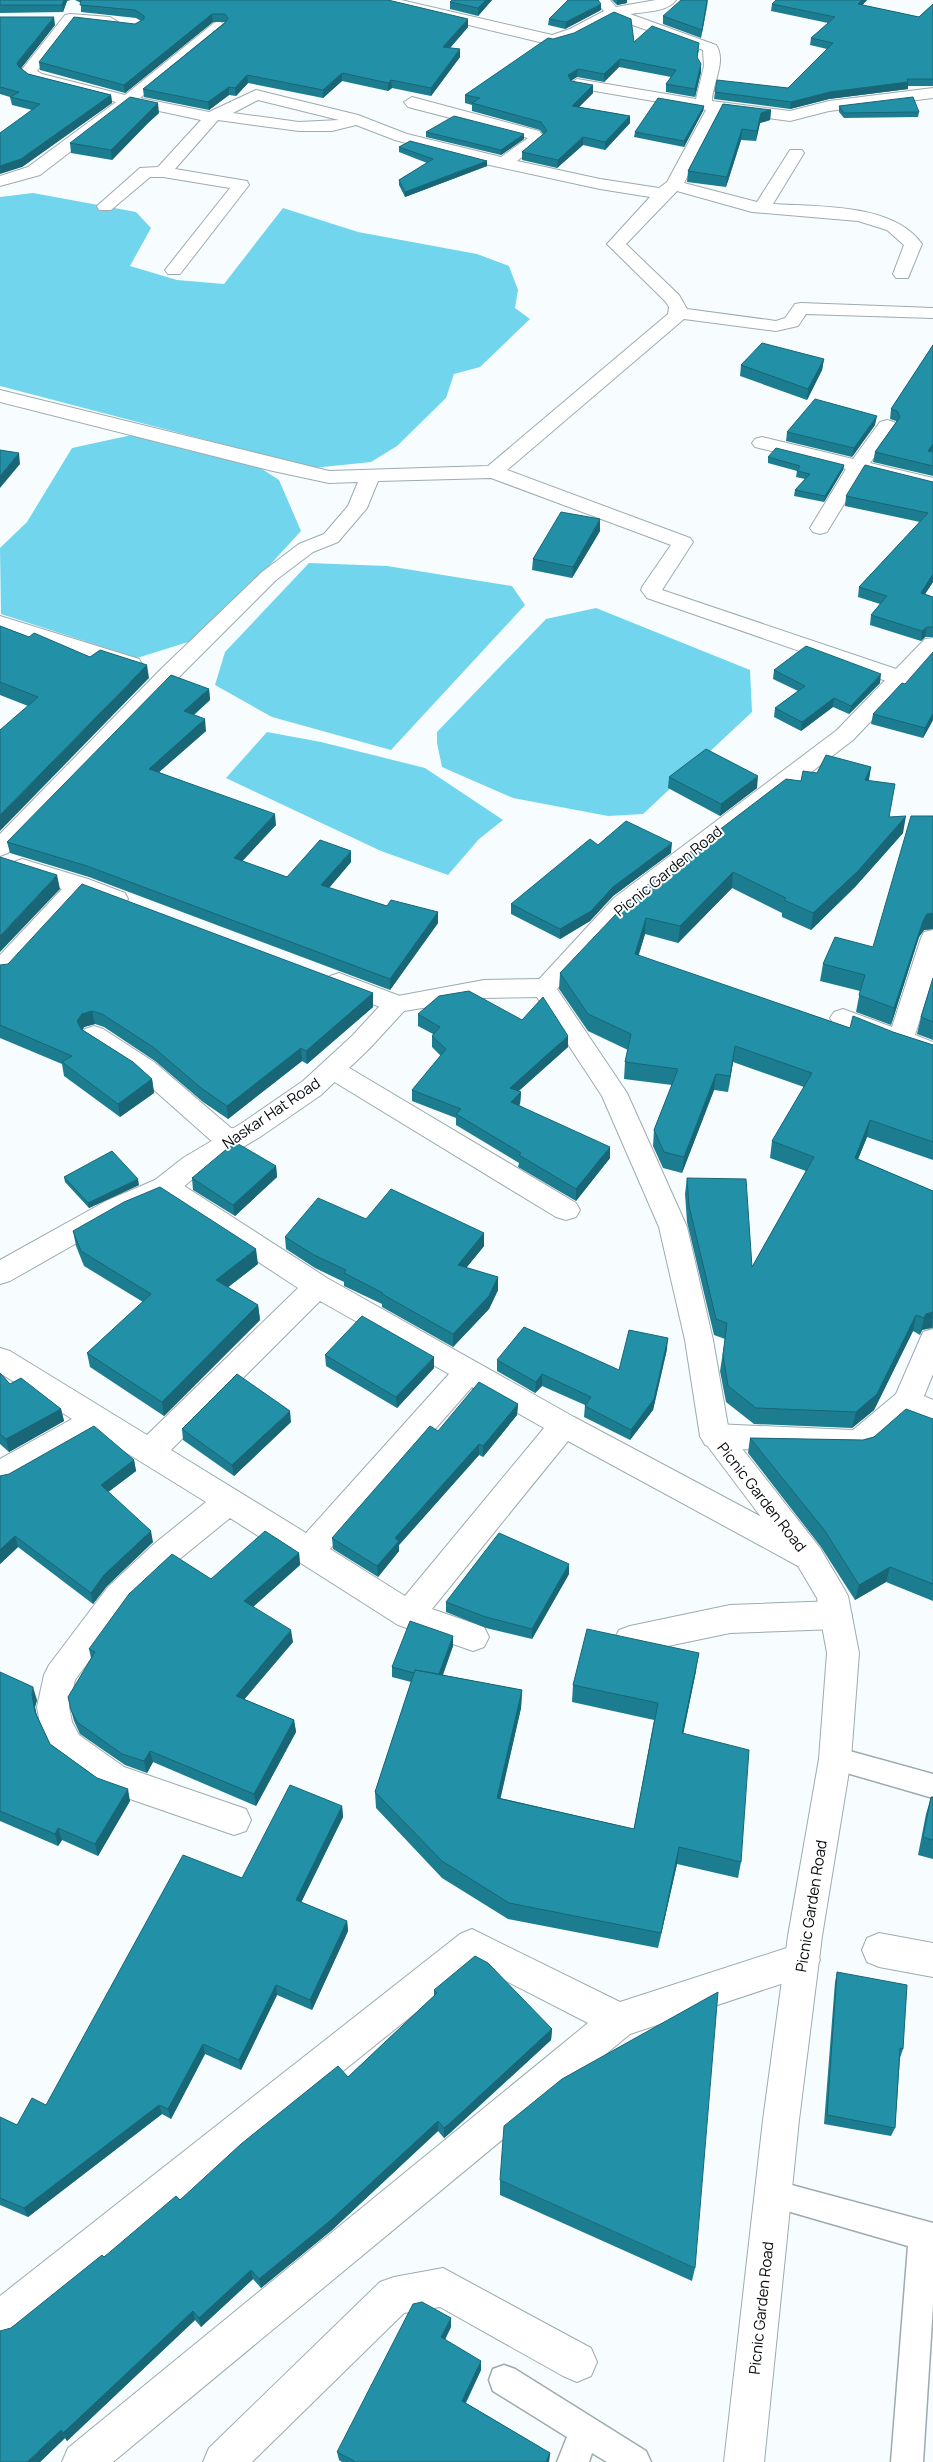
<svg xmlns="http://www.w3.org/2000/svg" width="933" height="2462" viewBox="0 0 933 2462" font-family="Manrope,sans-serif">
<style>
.water{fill:#71d5ed}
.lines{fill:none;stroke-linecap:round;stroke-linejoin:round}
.service-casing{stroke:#9dabaf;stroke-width:3}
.minor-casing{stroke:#9dabaf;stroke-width:2}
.tertiary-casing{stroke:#9dabaf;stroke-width:2}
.secondary-casing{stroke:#9dabaf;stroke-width:2}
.service{fill:#fff;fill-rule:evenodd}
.minor{fill:#fff;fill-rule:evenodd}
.tertiary{fill:#fff;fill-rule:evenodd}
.secondary{fill:#fff;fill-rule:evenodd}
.wall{fill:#1d7d90}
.shaded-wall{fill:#186676}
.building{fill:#2291a8;stroke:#186676}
.labels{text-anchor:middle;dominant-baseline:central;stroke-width:4;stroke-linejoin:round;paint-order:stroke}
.street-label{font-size:15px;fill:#080c0e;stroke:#fff}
</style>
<rect width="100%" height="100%" fill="#f7fdfe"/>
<path class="water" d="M33,193L136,212L151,228L130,266L177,280L224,284L283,208L358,232L477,254L509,266L518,290L515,308L530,319L480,367L454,374L446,398L397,446L371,462L313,468L0,386V197Z
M141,433L259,467L279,480L301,531L204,637L137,658L1,614L0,548L27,522L72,448Z
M309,563L387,566L512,586L525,605L391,750L272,717L215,685L225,652Z
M596,608L750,670L752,712L643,814L608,816L513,798L442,767L437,743V732L546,619Z
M267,732L321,742L425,768L503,820L479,839L448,875L381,851L226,778Z"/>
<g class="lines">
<defs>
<path id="service" d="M835,1747L933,1774V1798L826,1767L822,1759L826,1751Z
M773,2180L933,2223V2305L923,2462H891L908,2246L763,2204L759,2194L763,2184Z
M504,2365L515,2369L646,2451L651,2462H607L592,2453L589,2462H557L567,2437L493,2391L489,2380L493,2369Z"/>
<path id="minor" d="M375,0H401L552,35L570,29L604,11L595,0H610L616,7L656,0H676C668,12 643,12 630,14L716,45C727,61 712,84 712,101L790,111L829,101L933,88V98L829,111L790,121L721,112L684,183L757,202L790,150H802L804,153L773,204C818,207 894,203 922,244L908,278H896L893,274L904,245L887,230L858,221L752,212L677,191L626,244L679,295L687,309L776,321L785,318L795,304L801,303L933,308V318L806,314L798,326L776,331L684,319L507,470L690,538L693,542L662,590L908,673L911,678L908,683L900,685L892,683L647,598L641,590L642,587L671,545L491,478L378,481L367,508L338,542L313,552L276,580L176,680L8,853L0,856V834L160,670L262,572L299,544L324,534L348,506L358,482L329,483L273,471L0,402V390L329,471L488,466L668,314L669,307L666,302L607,244L650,197L600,189L476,162L395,140L356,125L332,131H299L218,120L175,169L247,181L249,185L180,274H168L165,270L230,188L163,177H150L111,210H99L97,206L140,168L158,167L201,120L131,105L40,175L0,186V176L28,167L116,102L30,80L20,72L65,15L70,14L110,17L118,22L110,27L74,23L37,71L42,74L125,95L214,23L219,21L227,26L224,29L140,98L209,112L256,90L358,115L407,134L501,157L528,138L408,107L404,102L412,97L539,131L545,138L543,141L517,161L600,179L659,188L667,182L706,110L571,87L569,84L577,79L696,99L704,66L703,50L613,18L573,39L552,45L377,3ZM258,100L339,120L299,122L233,113Z
M887,420L894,422L897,426L870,463L933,478V490L863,473L827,532L820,534L813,532L810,528L846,469L755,447L752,443L755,439L762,437L853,459L880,422Z
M0,616L139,659L142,664L139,669L131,670L0,629Z
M22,859L88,879L125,893L128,899L125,905L116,907L83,896L9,976L0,978V955L62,889L14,872L10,867L14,862Z
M933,930V977L915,1035L933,1042V1061L891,1047L834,1024L830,1018L834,1012L843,1009L892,1027L921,938L924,932Z
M339,973L405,998L409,1004L405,1010L396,1013L330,988L327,982L330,976Z
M94,1026L103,1029L154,1062L231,1128L246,1131L250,1138L246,1145L237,1148L215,1144L136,1074L85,1041L81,1035L85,1029Z
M332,1060L341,1063L576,1203L580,1210L576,1217L566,1220L556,1217L323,1075L319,1069L323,1063Z
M165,1177L175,1180L327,1278L574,1417L820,1548L824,1557L820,1566L809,1570L798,1566L568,1441L432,1609L484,1627L489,1637L484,1647L473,1651L398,1625L230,1518L176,1562L130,1605L75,1680L69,1707L72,1722L79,1735L124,1767L246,1809L251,1820L246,1831L234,1835L101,1789L55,1755L40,1724L37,1707L44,1675L49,1665L108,1587L154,1544L206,1502L96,1434L11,1483L0,1486V1459L72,1419L0,1373V1348L10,1351L147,1435L298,1288L155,1194L151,1187L155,1180ZM320,1301L449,1374L306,1533L171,1450ZM472,1387L544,1428L405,1596L330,1549Z
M933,1329V1374L924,1396L933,1400V1425L910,1416L869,1451L859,1454L715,1448L705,1445L700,1436L705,1427L715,1424L853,1430L896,1394L923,1332Z
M836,1601L847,1605L852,1615L847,1625L836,1629L730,1633L630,1654L619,1650L614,1640L619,1630L630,1626L730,1605Z
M472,1929L620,2002L802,1943L814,1948L820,1960L814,1972L802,1977L630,2034L113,2462H62L68,2448L588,2023L475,1965L14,2335L0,2340V2296L460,1934Z
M879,1933L933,1943V1977L879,1967L867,1962L862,1950L867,1938Z
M443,2268L591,2348L597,2362L591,2376L577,2382L563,2376L440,2307L404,2313L252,2462H203L209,2448L380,2282L394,2277Z"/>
<path id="tertiary" d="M543,979L552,982L555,988L552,994L543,997L484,998L404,1011L370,1048L321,1095L260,1137L201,1172L175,1194L126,1215L10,1281L0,1284V1260L106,1201L155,1180L183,1158L242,1123L303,1081L352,1036L387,998L484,980Z"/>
<path id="secondary" d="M933,638V656L853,740L632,910L557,989L627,1093L687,1227L713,1340L729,1432L820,1548L843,1587L848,1596L859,1653L851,1759L822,1936L799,2120L764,2462H724L763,2120L788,1936L819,1759L827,1653L817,1598L798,1566L700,1436L685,1340L659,1227L602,1096L531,988L614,898L837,730L925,639Z"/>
</defs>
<use href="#service" class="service-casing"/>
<use href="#minor" class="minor-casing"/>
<use href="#tertiary" class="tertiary-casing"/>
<use href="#secondary" class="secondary-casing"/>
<use href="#service" class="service"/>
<use href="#minor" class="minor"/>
<use href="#tertiary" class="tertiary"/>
<use href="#secondary" class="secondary"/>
</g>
<path class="wall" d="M0,0L67,1L63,12L0,13Z
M75,0H388L468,27L450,48L460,49V57L431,96L392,88L388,91L342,81L323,98L248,83L236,96L229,95L209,110L144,97L143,89L225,22H213L125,93L40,70L39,62L135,24L141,21L136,18L81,12V3Z
M452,0H492L478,16L450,9V2Z
M612,0H627V3L617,5Z
M708,0L701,38L663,24V16Z
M867,0L862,5L919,17L933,4V86H908V89L829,99L790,109L714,99L715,92L788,88L827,49L810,45L811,38L828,23L771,11L772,4Z
M601,10L565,29L548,25L549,19Z
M0,17L55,25L21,68L28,74L111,95L112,103L22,167L32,110L12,105L10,97L0,94Z
M553,39L634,42L699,50L697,58L701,72L695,97L666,92V84L671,77L619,67L604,82L577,77L571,81L593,93L579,107L630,116V123L605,150L583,145L557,168L522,160V152L543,134L540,130L472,111V105L465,103V95Z
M723,104L771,110L770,120L760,123L756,141L741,140L726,187L687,182L688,171Z
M704,106L703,111L684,147L634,137L635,132Z
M839,106L919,112L918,117L844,118L839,112Z
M159,113L148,123L112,160L71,153L70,143Z
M426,132L524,139L501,155L426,137Z
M399,147L487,161V166L405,197L399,185V180L427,163L399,152Z
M933,345V476L873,462L875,452L896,422V421L890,419L891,409Z
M824,359L822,370L807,400L740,376L741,365Z
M875,425L852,457L786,441L787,432Z
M768,457L844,465L843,470L824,502L794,496L795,490L805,479L796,477L797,471L768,463Z
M933,482V582L925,594L933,597V637H925L921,641L870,625L871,615L880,604L858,597L859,587L920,522L845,506L846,496Z
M600,531L572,578L532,570L533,559Z
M0,626L29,637L90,657L149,678L28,706L0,695Z
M774,670L880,683L849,714L833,707L801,731L774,717L775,708L798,691L773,679Z
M905,684L933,720L923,738L871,724L873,714Z
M209,689L210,700L194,715L206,731L159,772L276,825L242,861L287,877L351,862L329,888L387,906L438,912V923L390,990L89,877L10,853L7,842Z
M871,767L869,780L889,817L903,833L855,887L811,930L782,917V913L732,888L678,943L645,934L638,956L850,1028L893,1032L933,1045V1160L867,1137L858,1159L933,1191V1328L922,1330L920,1335L913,1331L874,1410L852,1428L754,1424L726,1402L720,1371L725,1339L714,1335L687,1222L685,1194L687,1178L752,1267L806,1171L770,1158L772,1141L804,1087L733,1062L728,1092L714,1090L682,1173L663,1168L653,1146L654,1130L672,1085L624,1079L625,1062L628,1050L588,1031L559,989L560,973L801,781L817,773Z
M669,777L757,788L720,816L668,788Z
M933,816V929L924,930L919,937L891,1025L856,1012L860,991L820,981L823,964L873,947Z
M598,845L671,853L613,896L590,921L560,939L511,914V904Z
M0,965L373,993V1007L307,1064L302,1061L228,1119L203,1102L155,1061L104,1027L95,1024L84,1027L83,1030L152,1079L154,1093L120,1117L64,1076L62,1064L0,1038Z
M933,978V1040L917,1034L921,1017Z
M418,1014L568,1047L518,1091L521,1092L520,1104L519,1105L610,1158L576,1201L518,1167L519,1163L456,1125V1118L412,1101V1090L441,1056L432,1047V1036L433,1034L418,1026Z
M276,1166L277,1177L235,1216L193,1190L192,1178Z
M64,1177L139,1185L89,1208L65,1182Z
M366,1219L484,1233V1246L466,1268L498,1277V1290L489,1309L453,1347L382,1307V1304L344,1286V1282L315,1268L286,1249L285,1237Z
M73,1231L258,1264L228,1287L258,1305L260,1320L164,1416L90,1367L87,1353L143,1302L84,1266L76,1246Z
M667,1349L653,1410L630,1440L584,1417L585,1405L542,1386L535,1393L497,1371V1360L619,1370Z
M325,1355L434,1368L397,1408L326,1366Z
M0,1373L10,1384L61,1409L64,1421L9,1452L0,1444Z
M518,1404L517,1415L483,1457L479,1455L399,1545V1551L378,1577L333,1549L332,1538L438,1431Z
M933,1419V1601L886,1582L855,1600L821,1547L748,1453L750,1438L863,1440Z
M291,1422L234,1476L183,1440L182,1429Z
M134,1460L136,1471L108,1492L153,1542L107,1586L93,1604L18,1547L0,1564V1476Z
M299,1553L300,1565L253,1607L293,1642L244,1699L294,1720L296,1732L256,1806L153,1762L147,1773L125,1765L80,1734L74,1721L71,1710L91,1658L89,1649L211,1579Z
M569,1574L532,1639L486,1628L446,1612V1602Z
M453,1636V1646L443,1675L522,1690L521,1708L500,1798L634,1829L654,1720L572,1702L573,1685L696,1671L683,1733L741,1862L738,1878L677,1864L658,1948L508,1919L442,1878L376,1808L375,1792L411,1682L392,1677V1667Z
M0,1672L37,1700L35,1707L37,1716L50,1744L97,1778L130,1801L98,1856L62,1840L58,1846L0,1821Z
M931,1797H933V1859L918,1855L926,1814Z
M342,1806L343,1817L301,1902L347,1921L348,1931L312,2010L277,1995L241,2070L205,2054L171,2119L162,2114L28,2217L0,2205V2117L17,2125L46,2105L242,1878Z
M837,1972L903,2049L900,2058L895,2128L891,2136L824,2124L835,1982Z
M434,1990L552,2029L551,2040L449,2134L444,2138L438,2131L332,2230L261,2288L253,2279L201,2327L195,2320L67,2441L65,2438L40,2462L11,2328L180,2200L348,2077L434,1996Z
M500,2180L695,2268L692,2281L500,2195Z
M451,2327L445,2340L481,2370L466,2403L550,2453L549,2462H342L339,2460L337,2452Z"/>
<path class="shaded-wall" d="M64,0H71L67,1L63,12L62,5Z
M486,0H492L478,16V8Z
M617,0H627V3L617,5Z
M708,0L707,7L701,38L702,30Z
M862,0H867L857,11L858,4Z
M601,4V10L565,29L566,22Z
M212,14L213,22L125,93L124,85Z
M54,17L55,25L19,71L17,63Z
M468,19V27L444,55L443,47Z
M460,49V57L431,96V88Z
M620,59L619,67L604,82V74Z
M701,64V72L695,97V89Z
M578,69L577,77L568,82V75Z
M342,73V81L323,98V90Z
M247,75L248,83L236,96L235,88Z
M391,80L392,88L388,91V83Z
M908,82V89L829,99L790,109L791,102L830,92Z
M593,85V93L572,114V106Z
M229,87V95L209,110L208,102Z
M111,95L112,103L22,167L0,174V166Z
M158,103L159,113L148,123L112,160L111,150Z
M704,106L703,111L684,147V141Z
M771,110L770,120L760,123L756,141L757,131L761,113Z
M630,116V123L605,150V142Z
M742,129L741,140L726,187L727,177Z
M524,134V139L501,155V150Z
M583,137V145L557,168L558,160Z
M487,161V166L405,197V192Z
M824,359L822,370L807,400L808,389Z
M877,416L875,425L852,457L854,448Z
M933,444V452L926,461L928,451Z
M19,453L20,464L0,488V476Z
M844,465L843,470L824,502L825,496Z
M600,519V531L572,578L573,567Z
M933,574V582L919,603L921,593Z
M927,627L925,637L921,641L922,631Z
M147,665L149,678L0,831V815Z
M881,674L880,683L849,714L851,706Z
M209,689L210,700L185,722L184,711Z
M834,698L833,707L801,731L802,722Z
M933,713V720L923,738L925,728Z
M205,719L206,731L150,780L149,769Z
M871,767L868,783L865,780Z
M758,776L757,788L720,816L721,804Z
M275,814L276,825L235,869L234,858Z
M906,816L903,833L855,887L811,930L813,913Z
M672,843L671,853L613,896L590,921L560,939V929L613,887Z
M351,851V862L322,896L321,885Z
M733,872L732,888L678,943L680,926Z
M57,875L60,889L0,952V936Z
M438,912V923L390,990V979Z
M933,913V929L924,930L919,937L891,1025L894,1008L923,921L927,914Z
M646,918L645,934L634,971L635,954Z
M373,993V1007L307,1064L306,1051Z
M92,1011L95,1024L84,1027L79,1034L77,1021L82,1014Z
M568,1036V1047L510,1099V1088Z
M735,1046L733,1062L728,1092L730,1076Z
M301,1048L302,1061L228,1119L227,1106Z
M716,1074L714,1090L682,1173L684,1157Z
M152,1079L154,1093L120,1117L118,1104Z
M521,1092L520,1104L511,1113V1102Z
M870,1120L867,1137L852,1174L855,1158Z
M610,1147V1158L576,1201V1189Z
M276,1166L277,1177L235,1216L233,1205Z
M138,1179L139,1185L89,1208L88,1203Z
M484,1233V1246L458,1278V1265Z
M256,1249L258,1264L218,1295L216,1280Z
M498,1277V1290L489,1309L453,1347V1334Z
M258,1305L260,1320L164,1416L162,1402Z
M933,1312L932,1327L922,1330L920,1335L924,1318L926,1314Z
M916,1315L913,1331L874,1410L852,1428L856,1412Z
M668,1338L667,1349L653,1410L630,1440L631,1430Z
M434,1357V1368L397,1408L396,1397Z
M542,1374V1386L535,1393L536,1382Z
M518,1404L517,1415L483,1457V1446Z
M61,1409L64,1421L9,1452L6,1439Z
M290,1411L291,1422L234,1476L232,1465Z
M479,1444V1455L399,1545V1551L378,1577L377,1566L395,1538Z
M134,1460L136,1471L103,1496L101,1485Z
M151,1531L153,1542L107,1586L93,1604L91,1593L104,1575Z
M15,1536L18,1547L0,1564V1550Z
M299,1553L300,1565L246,1613L244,1601Z
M569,1564V1574L532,1639V1629Z
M890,1567L886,1582L855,1600L859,1585Z
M291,1630L293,1642L238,1707L236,1696Z
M453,1636V1646L437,1690V1679Z
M699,1653L696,1671L680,1750L682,1733Z
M33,1687L37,1700L35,1707L38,1724L35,1712L32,1695Z
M522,1690L521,1708L497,1814V1798Z
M294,1720L296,1732L256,1806L254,1794Z
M150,1751L153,1762L147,1773L144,1761Z
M128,1789L130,1801L98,1856L95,1844Z
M342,1806L343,1817L297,1911L296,1900Z
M58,1828L62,1840L58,1846L55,1834Z
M679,1847L677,1864L658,1948L661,1933Z
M347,1921L348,1931L312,2010L310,2000Z
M276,1985L277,1995L241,2070L239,2060Z
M552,2029L551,2040L444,2138V2128Z
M203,2044L205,2054L171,2119L168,2109Z
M159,2105L162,2114L28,2217L24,2208Z
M438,2121V2131L332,2230L261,2288L259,2279Z
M251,2270L253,2279L201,2327L199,2318Z
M193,2311L195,2320L67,2441L63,2433Z
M451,2318V2327L441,2346V2337Z
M481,2361V2370L462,2409V2401Z
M61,2430L65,2438L40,2462H27Z
M550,2453L549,2462H546Z"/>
<path class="building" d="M0,0H64L62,5H0Z
M81,0H388L468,19L443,47L460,49L431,88L391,80L388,83L342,73L323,90L247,75L235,88L229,87L208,102L143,89L225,23L228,18L225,14H212L124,85L39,62L74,17L135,24L144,19V16L135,10L80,5Z
M452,0H486L478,8L450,2Z
M568,0H598L601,4L566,22L549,19Z
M681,0H707L702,30L663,16Z
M776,0H862L858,4L919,17L933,4V79H907L908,82L830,92L791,102L715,92L717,80L788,88L833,43L811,38L835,17L772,4Z
M614,12L631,19L634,42L652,26L699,43L697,57L701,64L695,89L666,84L676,70L620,59L604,74L578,69L568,75L571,81L593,85L572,106L630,116L605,142L583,137L558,160L522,152L547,131L541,122L472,103L480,98L465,95L548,38L553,39L574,33Z
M0,17H54L17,63L18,66L28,74L111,95L21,159L0,166V133L40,104L10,97L19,92L0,87Z
M130,97L158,103L111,150L70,143Z
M913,97L919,112L844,113L839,106Z
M658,98L704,106L684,141L635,132Z
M723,104L771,110L761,113L757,131L742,129L727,177L688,171Z
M454,116L524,134L501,150L426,132Z
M410,141L487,161L405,192L399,180L433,159L399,147Z
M762,343L824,359L808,389L741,365Z
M933,345V444L928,451L933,452V466L875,452L900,417L897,411L891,409Z
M815,399L877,416L854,448L787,432Z
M776,448L844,465L825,496L795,490L810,474L797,471L800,466L768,457Z
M0,450L19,453L0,476Z
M865,465L933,482V574L921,593L933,597V627H927L922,631L871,615L887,596L859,587L928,513L846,496Z
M561,512L600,519L573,567L533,559Z
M0,626L29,637L34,633L90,657L100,650L147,665L0,815V730L38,697L0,682Z
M806,646L881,674L851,706L834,698L802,722L775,708L805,686L774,670Z
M933,652V713L925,728L873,714L902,683L905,684Z
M171,675L209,689L184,711L205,719L149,769L275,814L234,858L287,877L320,840L351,851L321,885L387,906L391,900L438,912L390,979L87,866L7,842Z
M706,749L758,776L721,804L669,777Z
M826,755L871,767L865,780L895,784L889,817L906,816L858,871L813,913L784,900L786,898L733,872L680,926L646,918L635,954L850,1028L853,1016L893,1032L933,1045V1142L870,1120L855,1158L933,1191V1312L926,1314L924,1318L916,1315L877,1394L856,1412L756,1408L728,1386L723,1355L727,1323L716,1319L689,1206L687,1178L746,1179L752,1267L814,1157L772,1141L812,1073L735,1046L730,1076L716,1074L684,1157L664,1152L654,1130L678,1069L625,1062L631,1034L588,1014L560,973L634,895L786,779L801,781L803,771L817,773Z
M911,816H933V913L927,914L923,921L894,1008L859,995L865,975L823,964L835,937L873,947Z
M626,821L672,843L613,887L591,911L560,929L511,904L590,839L598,845Z
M0,857L57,875L0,936Z
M82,884L373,993L306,1051L301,1048L227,1106L201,1088L153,1047L102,1014L92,1011L82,1014L77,1021L81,1029L133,1062L152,1079L118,1104L62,1062L72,1056L0,1025V965L8,964Z
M933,978V1022L921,1017Z
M469,991L522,1020L543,997L568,1036L510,1088L521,1092L511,1102L610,1147L576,1189L519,1155L521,1153L456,1114L461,1109L412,1090L446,1049L432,1036L440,1027L418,1014L439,996Z
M235,1142L276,1166L233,1205L192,1178Z
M112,1151L138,1179L88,1203L64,1177Z
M160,1187L256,1249L216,1280L258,1305L162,1402L87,1353L151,1294L81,1251L73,1231L124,1202Z
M391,1189L484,1233L458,1265L498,1277L489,1296L453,1334L382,1294L383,1293L344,1273L346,1270L314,1255L285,1237L318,1198L366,1219Z
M362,1316L434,1357L396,1397L325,1355Z
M524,1327L619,1370L629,1330L668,1338L654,1399L631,1430L585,1406L591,1397L542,1374L536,1382L497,1360Z
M0,1373L10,1384L21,1378L61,1409L6,1439L0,1434Z
M237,1374L290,1411L232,1465L182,1429Z
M479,1382L518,1404L483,1446L479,1444L395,1538L399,1541L377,1566L332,1538L430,1426L438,1431Z
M906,1409L933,1419V1584L890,1567L859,1585L825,1531L750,1438L863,1440L874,1437Z
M94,1426L134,1460L101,1485L151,1531L104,1575L91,1593L15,1536L0,1550V1476L9,1474Z
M265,1531L299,1553L244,1601L291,1630L236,1696L294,1720L254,1794L150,1751L144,1761L122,1754L77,1722L71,1710L68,1697L95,1652L89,1649L129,1594L172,1554L211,1579Z
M499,1533L569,1564L532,1629L486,1617L446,1602Z
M410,1621L453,1636L439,1674L415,1670L414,1673L392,1667Z
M587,1629L699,1653L682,1733L749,1750L741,1862L679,1847L661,1933L509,1903L442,1861L375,1792L415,1670L522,1690L497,1798L634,1829L658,1703L573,1685Z
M0,1672L33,1687L32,1695L35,1712L50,1744L97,1778L128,1789L95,1844L58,1828L55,1834L0,1811Z
M290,1785L342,1806L296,1900L347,1921L310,2000L276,1985L239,2060L203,2044L168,2109L159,2105L24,2208L0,2198V2117L17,2125L32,2098L46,2105L183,1855L242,1878Z
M931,1797H933V1840L923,1837Z
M475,1956L488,1963L552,2029L449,2124L444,2128L438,2121L331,2220L259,2279L251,2270L199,2318L193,2311L63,2433L61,2430L27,2462H0V2331L11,2328L102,2255L104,2257L176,2196L180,2200L241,2144L338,2066L348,2077L437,1993L434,1990Z
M837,1972L907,1985L903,2049L900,2048L895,2128L827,2115Z
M718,1992L695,2268L500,2180L504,2126L562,2079Z
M422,2302L451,2318L441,2337L481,2361L462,2401L550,2453L546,2462H354V2461L337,2452L413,2304Z"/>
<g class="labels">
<g class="street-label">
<text transform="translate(668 871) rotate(-39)">Picnic Garden Road</text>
<text transform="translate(271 1113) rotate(-34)">Naskar Hat Road</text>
<text transform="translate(762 1497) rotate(52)">Picnic Garden Road</text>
<text transform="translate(811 1906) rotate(-81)">Picnic Garden Road</text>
<text transform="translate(761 2308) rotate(-84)">Picnic Garden Road</text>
</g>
</g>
</svg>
